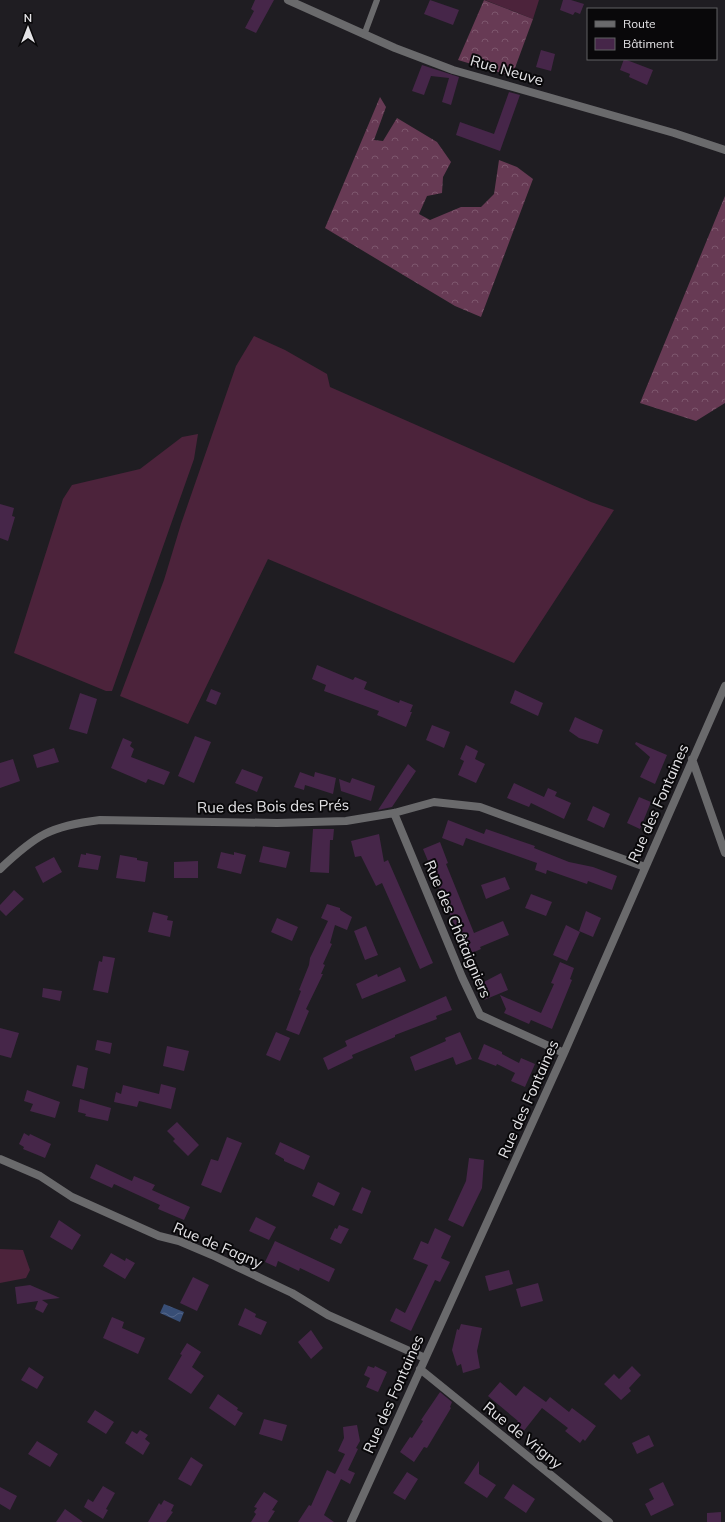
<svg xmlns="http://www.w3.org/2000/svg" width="725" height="1522" viewBox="0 0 725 1522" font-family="Mulish,sans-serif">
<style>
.grass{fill:#4c233b}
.forest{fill:url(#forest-crowns)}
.water{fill:url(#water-waves)}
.building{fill:#462649}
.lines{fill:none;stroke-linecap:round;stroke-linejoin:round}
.lane{stroke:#6a6a6c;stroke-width:6}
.street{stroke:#6a6a6c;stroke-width:8}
.labels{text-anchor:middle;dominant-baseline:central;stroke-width:4;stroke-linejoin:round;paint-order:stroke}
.street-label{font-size:15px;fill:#e4e3e6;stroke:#09080a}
</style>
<defs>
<pattern id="forest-crowns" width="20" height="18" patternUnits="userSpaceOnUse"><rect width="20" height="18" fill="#673a54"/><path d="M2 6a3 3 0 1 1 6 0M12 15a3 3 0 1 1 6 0" fill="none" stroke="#7d566d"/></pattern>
<pattern id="water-waves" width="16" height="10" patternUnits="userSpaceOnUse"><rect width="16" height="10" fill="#384e76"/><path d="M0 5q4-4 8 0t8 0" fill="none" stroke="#55678a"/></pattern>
</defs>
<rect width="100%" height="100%" fill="#1f1d22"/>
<path class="grass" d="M485,0H539L533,19Z
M254,336L285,350L327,374L330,387L591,502L614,510L514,663L268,559L188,724L120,696L164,580L181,524L236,366Z
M198,434L194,459L112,691H106L14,653L63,499L72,485L140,469L182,437Z
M0,1249L23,1250L30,1270L26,1278L0,1283Z"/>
<path class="forest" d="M484,0L533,19L512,76L458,60Z
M380,97L386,107L374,140L383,141L397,118L437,142L451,162L443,177L442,193L427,196L419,214L430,220L461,207H481L494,194L499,160L517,167L533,179L481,317L455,306L325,228Z
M725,196V403L696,421L640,403Z"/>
<path class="water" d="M164,1304L184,1312L180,1322L160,1313Z"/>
<path class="building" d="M255,0H274L256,33L245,28L254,11L251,9Z
M430,0L459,10L453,25L424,14Z
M563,0H571L584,4L580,14L575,12L573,15L560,10Z
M541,50L555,54L551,71L536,67Z
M624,59L653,70L647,85L629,77L630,74L620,70Z
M422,65L459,77L451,105L442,102L449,78L431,76L424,95L412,91Z
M509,92L520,95L500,151L456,135L460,122L494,134Z
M0,504L14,508L12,516L15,517L8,541L0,538Z
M317,665L353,680L355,677L367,682L364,689L399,703L400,700L413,705L410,712H412L406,727L377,715L379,711L324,691L326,685L312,679Z
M211,689L221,693L216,705L206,701Z
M515,690L543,703L538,716L510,703Z
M80,693L97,699L87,734L69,729Z
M575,717L603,730L598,744L579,738L569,731Z
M432,725L450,732L444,748L426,740Z
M195,736L211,742L194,783L178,776Z
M123,738L132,742L130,746L134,749L131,757L170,772L164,785L148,779L146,783L111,768Z
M636,742L667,755L655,784L640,777L650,757L635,744Z
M466,745L478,751L475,759L485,764L476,783L458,775L464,761L460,759Z
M54,748L59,762L37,768L33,755Z
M13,759L20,781L0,788V763Z
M408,764L416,771L392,807L378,810Z
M242,769L263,777L257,792L235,783Z
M300,772L314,777L315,772L336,778L333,794L305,785L304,790L294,787Z
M352,778L375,786L371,801L341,791L339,779L350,783Z
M514,783L544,797L548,788L557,792L555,796L571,803L564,819L531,803L529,807L507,798Z
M639,797L651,802L640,829L627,823Z
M593,806L610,814L604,828L587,820Z
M448,820L484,834L486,829L535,846L534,848L569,862L593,867L617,876L612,890L588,881L587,884L547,870L546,874L535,870L537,863L466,838L463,846L442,838Z
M313,829H334L333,840H330L329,873L310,872Z
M379,834L384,862L388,860L433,963L420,969L382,883L376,886L361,856L355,857L351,841Z
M440,842L448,863L446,864L474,933L503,921L509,935L480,947L481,949L467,955L423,849Z
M263,846L290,852L286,868L259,862Z
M221,852L234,855V852L246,855L241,874L217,868Z
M86,853L101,856L98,870L78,867L81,854L86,855Z
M120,855L137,858V860L148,862L145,882L116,878Z
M54,857L62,872L43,883L35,867Z
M198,861V878H174V862Z
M505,877L510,889L486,899L481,885Z
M14,890L24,899L6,916L0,910V905Z
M531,894L552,902L546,916L525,908Z
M327,904L340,908V910L352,917L347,930L335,925L330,943L332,944L323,964L325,965L321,974H323L306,1009L309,1011L299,1035L286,1030L301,991L299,990L309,965L310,958L328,921L321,918Z
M586,911L601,918L593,937L579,931Z
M153,912L168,916L167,920L173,921L170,937L148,932Z
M277,918L298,927L292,941L271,932Z
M566,925L580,932L567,961L553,955Z
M366,926L378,955L365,960L354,931Z
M103,956L115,958L108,993L93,990L99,961L102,962Z
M560,962L574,968L570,979L572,980L552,1029L531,1020L529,1024L504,1013L506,1009L500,995L541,1013L554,984L551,983Z
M400,967L406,981L362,999L356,984L377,974L378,977Z
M501,973L508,990L484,1000L478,985Z
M43,988L62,991L60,1001L42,997Z
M446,996L452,1010L436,1016L437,1019L395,1035V1037L352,1055L353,1058L328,1070L323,1058L347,1046L345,1041Z
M0,1028L19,1033L11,1058L0,1055Z
M276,1032L290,1038L280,1061L266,1055Z
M460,1032L472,1059L456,1065L453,1057L415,1071L410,1057L446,1041L445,1038Z
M97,1040L112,1043L110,1054L95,1050Z
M484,1044L502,1052V1054L519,1063L521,1058L535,1064L525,1087L511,1081L515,1073L497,1064L496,1066L478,1059Z
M167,1046L189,1051L184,1071L163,1066Z
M77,1065L88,1068L84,1089L72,1086Z
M161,1084L176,1088L171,1109L139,1101L137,1107L114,1102L116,1092L121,1094L123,1085L159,1094Z
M27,1090L60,1102L55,1118L30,1111L33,1104L24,1101Z
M80,1099L111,1108L108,1121L85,1116L86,1114L78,1112Z
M177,1122L199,1145L188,1156L173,1141L175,1139L167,1131Z
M24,1133L29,1136L30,1134L51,1144L45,1158L23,1149L24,1147L19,1144Z
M227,1137L242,1143L221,1193L201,1185L211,1159L218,1161Z
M280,1142L310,1156L304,1170L284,1161V1159L275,1154Z
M469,1158L484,1160L482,1188L463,1227L448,1220L466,1181Z
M96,1164L132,1181L134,1176L155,1185L152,1190L190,1207L184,1220L158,1209L160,1205L114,1184L112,1188L90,1178Z
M318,1182L340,1193L334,1206L312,1196Z
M362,1187L371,1191L362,1214L352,1210Z
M256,1217L276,1227L269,1240L249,1231Z
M59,1220L81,1235L72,1250L50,1237Z
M339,1225L349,1229L341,1244L330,1239L335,1228L337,1229Z
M435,1228L451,1236L441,1258L450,1262L440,1282L435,1280L411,1331L390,1321L396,1308L405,1313L428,1265L413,1259L421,1241L428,1244Z
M275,1241L335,1269L329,1282L300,1268L299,1271L278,1261L276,1267L265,1262Z
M111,1253L125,1261L126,1258L135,1263L125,1279L103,1266Z
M509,1270L513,1284L489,1291L485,1276Z
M193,1277L209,1285L197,1311L180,1303Z
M538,1283L543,1301L521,1307L516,1289Z
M30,1285L60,1298L42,1300L48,1304L43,1313L35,1309L38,1301L17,1304L15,1287Z
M245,1308L256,1314L255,1317L267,1322L261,1335L238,1325Z
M112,1317L124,1322L122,1328L145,1338L138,1354L103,1338Z
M461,1324L482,1328L477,1351L480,1368L463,1373L461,1364L457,1366L452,1350L457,1329L459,1330Z
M311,1330L323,1348L311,1359L298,1342Z
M187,1343L201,1352L192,1367L204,1376L191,1394L168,1379L182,1355L180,1354Z
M368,1366L374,1368L375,1366L387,1372L378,1392L366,1387L370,1378L364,1375Z
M632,1366L641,1375L629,1388L631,1391L621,1400L604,1384L614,1374L619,1379Z
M29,1367L44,1377L37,1389L21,1380Z
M500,1382L516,1396L524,1386L546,1402L550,1397L569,1412L572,1408L596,1426L585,1441L583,1439L580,1443L565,1431L568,1428L542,1408L519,1437L511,1431L518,1421L488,1396Z
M440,1392L452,1402L450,1407L451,1408L427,1448L424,1447L414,1462L400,1452L410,1437L412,1438L423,1421L421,1420Z
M218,1394L238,1408L237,1410L243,1413L235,1426L209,1408Z
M95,1410L114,1422L106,1434L87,1422Z
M264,1419L287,1425L282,1441L259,1434Z
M357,1425L360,1441L356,1448L358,1449L348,1470L355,1473L350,1484L341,1479L324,1515L334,1522H298L309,1505L311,1506L327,1470L335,1474L345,1454L338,1451L344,1438L343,1427Z
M140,1430L148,1435L145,1439L150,1443L143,1455L125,1443L132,1431L137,1434Z
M649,1435L654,1446L637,1454L632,1443Z
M37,1441L58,1454L50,1467L28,1454Z
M191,1457L203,1465L191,1486L178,1479Z
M479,1461V1474L496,1485L487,1498L464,1483Z
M407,1472L418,1479L405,1500L393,1493Z
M663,1482L674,1505L651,1516L645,1504L654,1499L649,1489Z
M513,1484L535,1499L526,1513L504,1498Z
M103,1486L115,1493L106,1509L108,1510L103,1519L84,1507L88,1499L93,1502Z
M0,1487L17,1496L10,1510L0,1504Z
M264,1492L278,1501L272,1510L275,1511L268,1522H251L256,1514L254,1512L257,1508L254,1507Z
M164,1500L174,1505L171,1511L173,1512L166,1522H148L159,1503L161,1505Z
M65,1509L83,1522H56Z
M721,1512V1522H707V1513Z"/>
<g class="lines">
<path class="lane" d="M364,35L377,0"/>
<path class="street" d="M288,0L395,48L453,70L674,133L725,150
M692,759L725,853
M394,813L462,977L480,1015L564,1053
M0,869C36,835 50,826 100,820L277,823L346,821L394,813L434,802L480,807L645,867
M0,1159L40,1176L72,1197L159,1236L179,1241L212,1255L292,1293L328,1315L425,1358
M420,1369L609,1522
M351,1522L564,1053L725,686"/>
</g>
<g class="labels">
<g class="street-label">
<text transform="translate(507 70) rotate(16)">Rue Neuve</text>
<text transform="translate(658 803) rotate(-66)">Rue des Fontaines</text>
<text transform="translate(273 806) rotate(-1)">Rue des Bois des Prés</text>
<text transform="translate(458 929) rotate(67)">Rue des Châtaigniers</text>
<text transform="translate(528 1099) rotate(-66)">Rue des Fontaines</text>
<text transform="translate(218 1245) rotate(23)">Rue de Fagny</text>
<text transform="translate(393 1394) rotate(-66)">Rue des Fontaines</text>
<text transform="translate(523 1435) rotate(39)">Rue de Vrigny</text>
</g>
</g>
<rect x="587" y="8" width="130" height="52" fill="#09080a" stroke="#616062"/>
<rect x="595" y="21" width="20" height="6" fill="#6a6a6c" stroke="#616062"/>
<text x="623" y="28" font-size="12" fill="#e4e3e6">Route</text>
<rect x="595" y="38" width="20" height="12" fill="#462649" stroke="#616062"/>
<text x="623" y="48" font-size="12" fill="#e4e3e6">Bâtiment</text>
<g transform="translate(28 28)" stroke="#09080a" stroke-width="3" paint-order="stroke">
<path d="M0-3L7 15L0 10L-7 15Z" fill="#e4e3e6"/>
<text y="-6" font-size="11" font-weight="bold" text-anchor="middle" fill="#e4e3e6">N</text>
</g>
</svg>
